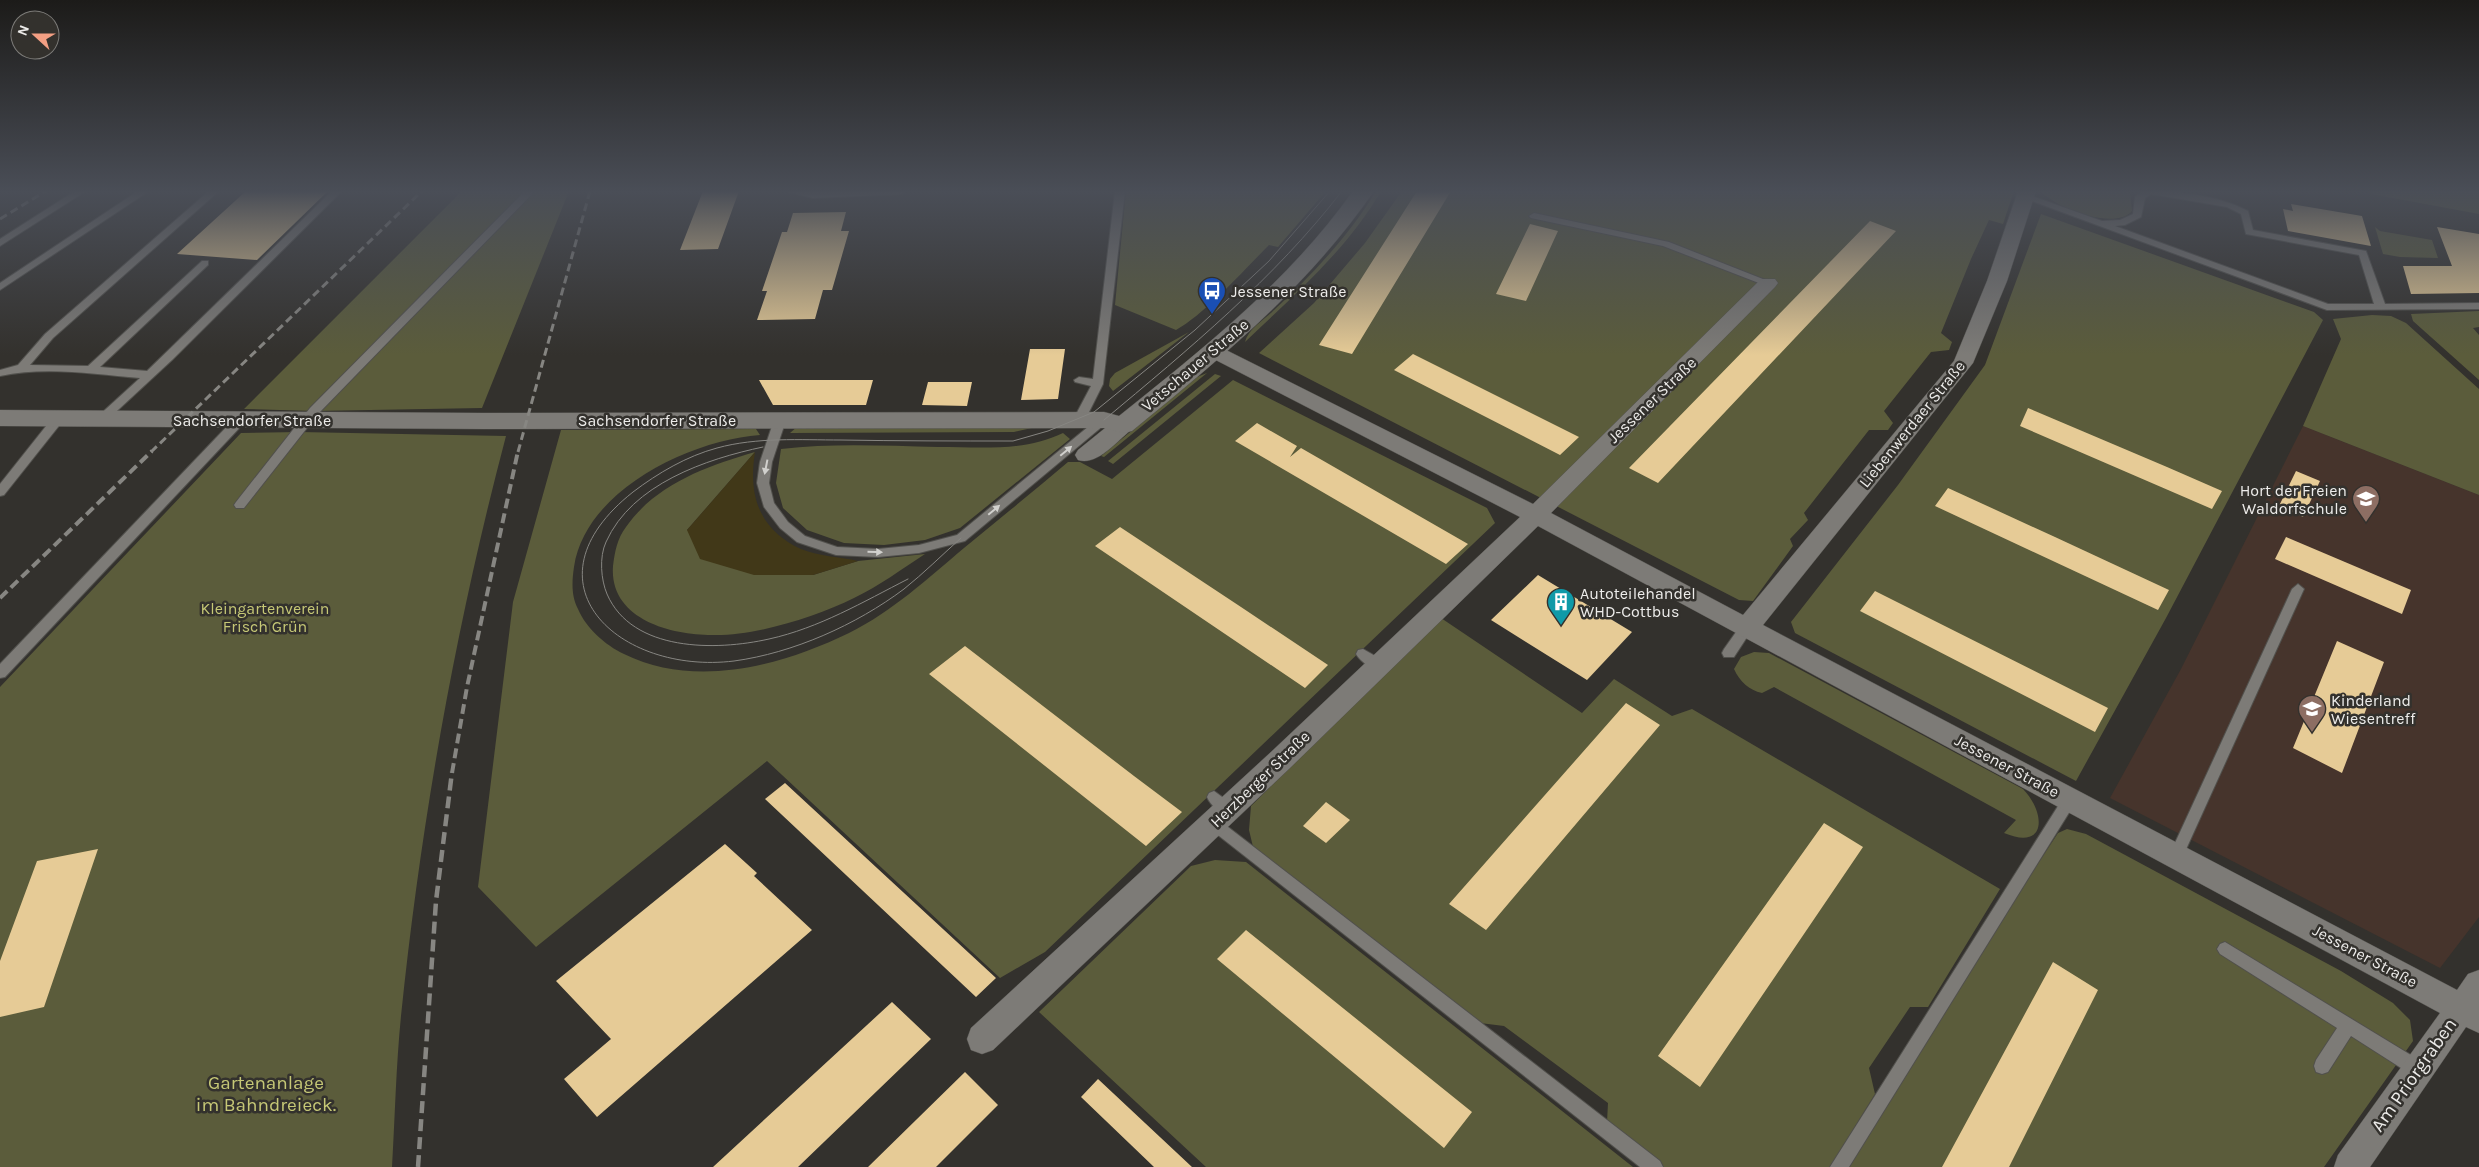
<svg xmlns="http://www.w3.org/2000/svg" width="2479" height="1167" viewBox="0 0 2479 1167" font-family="Karla,sans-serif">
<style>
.education{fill:#46342c}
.green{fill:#5b5c3b}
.sand{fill:#413818}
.building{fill:#e6cb96}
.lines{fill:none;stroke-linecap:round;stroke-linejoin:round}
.service-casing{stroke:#51504c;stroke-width:2}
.minor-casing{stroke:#51504c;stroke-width:1}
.tertiary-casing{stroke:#51504c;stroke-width:1}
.service{fill:#7d7b77;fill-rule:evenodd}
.minor{fill:#7d7b77;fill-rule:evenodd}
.tertiary{fill:#7d7b77;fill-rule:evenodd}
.tram{stroke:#878682;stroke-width:1}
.rail-far2{stroke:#878682;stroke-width:3;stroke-dasharray:8 4.5;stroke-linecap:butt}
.rail-far1{stroke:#878682;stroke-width:4;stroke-dasharray:10 5;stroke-linecap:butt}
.rail{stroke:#878682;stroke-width:4.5;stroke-dasharray:12 6;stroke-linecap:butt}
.oneway{fill:#d1d0cd}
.labels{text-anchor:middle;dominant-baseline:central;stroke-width:5;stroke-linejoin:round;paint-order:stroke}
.poi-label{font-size:16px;fill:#edecea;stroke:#33312d;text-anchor:start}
.street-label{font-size:16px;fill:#edecea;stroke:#33312d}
.park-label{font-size:16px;fill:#c6c876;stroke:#33312d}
.near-street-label{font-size:19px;fill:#edecea;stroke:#33312d}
.near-park-label{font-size:19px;fill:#c6c876;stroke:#33312d}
</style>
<rect width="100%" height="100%" fill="#33312d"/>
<path class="education" d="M2303,426L2479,495V917L2440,968L2110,798L2181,669Z"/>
<path class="green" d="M462,191H569L482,408L314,411L244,409Z
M1126,191H1326L1278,247L1269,245C1245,269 1205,314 1176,330L1115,305Z
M1376,191H1381C1347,250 1293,296 1245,342C1248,329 1264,320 1273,311C1311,276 1349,236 1376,191Z
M1402,191H2014L2003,224L1989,220L1971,259L1941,333L1952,342L1949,350L1931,352L1884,411L1893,423L1888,430H1869L1804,513L1808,520L1790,539L1793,546L1753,601L1739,600L1259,353L1314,303L1365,243Z
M2041,191H2130L2132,211C2115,231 2055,208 2041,191Z
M2370,191H2479V214L2371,194Z
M2041,214L2314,312L2323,320L2166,618L2076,781L1795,633L1791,622L1898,485L1985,365Z
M2375,227L2380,231L2432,240L2438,258L2400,257L2383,254Z
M2479,311V327L2473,328L2479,335V380L2413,321L2411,314Z
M2372,315L2391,316L2406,323L2479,389V495L2303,426L2341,339L2333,319Z
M1189,332L1113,391L1109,386L1110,379L1115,373Z
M1207,373L1104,457L1101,456L1197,377Z
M1215,374L1221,376L1113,464L1108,461Z
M1233,380L1487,508L1495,523L1045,952L1000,978L767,761L536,947L478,887L513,602L561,430L756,429L760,435C691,440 585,490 574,567C572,581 571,596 578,609C586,628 605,645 624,654C695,689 781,666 849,633C893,611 927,579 964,548C999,519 1034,491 1068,462H1080L1112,479Z
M798,426H1041L1014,432L790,433Z
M299,432L506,436C456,625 421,821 401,1016C396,1066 395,1117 392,1167H0V687L241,433Z
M1063,433L1070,439L960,528L925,540L884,545L844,543L807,530L783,508L776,483L781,449C833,443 885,446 938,447C980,447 1024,452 1063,433Z
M755,452L687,530L813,575L858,561L925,554C902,569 879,586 854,598C816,617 758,635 716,635C673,636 609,620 613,566C615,551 617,539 626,527C656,484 707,466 755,452Z
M1441,618L1582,713L1614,679L1672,716L1692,709L2000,889L1928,1007H1910L1869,1068L1875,1094L1830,1167H1663L1607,1122L1608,1103L1504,1026L1480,1023L1254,851L1249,830L1251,806Z
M1754,652L1769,653L2023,789C2046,813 2047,851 2004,833L2016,820L1774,687L1762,693C1749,690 1740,682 1734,669L1741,657Z
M2067,829L2086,834L2341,971L2393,1003L2410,1020L2413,1041L2324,1167H1849L2037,865L2058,833Z
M1215,860L1246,862L1633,1167H1206L1039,1012L1191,866Z"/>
<path class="sand" d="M755,452C748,496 759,529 801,549C817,556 841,557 858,561L813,575H754L700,559L687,530Z"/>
<path class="building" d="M246,191H328L257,260L177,254Z
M703,191H739L718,249L680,250Z
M1417,191H1451L1352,354L1319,345Z
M2291,204L2362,216L2371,246L2288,231L2283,209L2293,211Z
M846,212L841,231H849L832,290H823L815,319L757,320L767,291H762L782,232H787L793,213Z
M1870,221L1896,231L1658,483L1629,468Z
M1530,224L1558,231L1526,301L1496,294Z
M2437,227L2479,234V293L2411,294L2403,266H2452Z
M1030,349H1065L1058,399L1021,400Z
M1413,354L1579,437L1560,455L1394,370Z
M759,380H873L866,405H773Z
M928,382H972L967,406L922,405Z
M2028,408L2167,467L2222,491L2212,509L2020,426Z
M1257,423L1297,446L1290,457L1301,448L1468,544L1446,564L1235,441Z
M2296,471L2320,481L2303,517L2279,506Z
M1948,488L2055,537L2169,590L2158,610L1935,506Z
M1120,527L1241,607L1328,665L1305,688L1095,546Z
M2286,537L2411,590L2402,614L2275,559Z
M1538,575L1632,632L1587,680L1491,620Z
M1875,591L2108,708L2095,732L1860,611Z
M2337,641L2384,662L2342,773L2293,748Z
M965,646L1134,776L1182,812L1146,846L929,674Z
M1626,703L1660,725L1486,930L1449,904Z
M785,783L996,978L976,997L765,799Z
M1326,802L1350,820L1326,843L1303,826Z
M1824,823L1863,847L1700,1087L1658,1056Z
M725,844L757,873L754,876L812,930L597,1117L564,1079L611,1039L556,981Z
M98,849L44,1007L0,1017V961L37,861Z
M1246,930L1472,1112L1444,1148L1217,959Z
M2053,962L2098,990L2009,1167H1942Z
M892,1002L931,1039L798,1167H713Z
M965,1072L998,1105L936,1167H868Z
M1098,1079L1192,1167H1154L1081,1097Z"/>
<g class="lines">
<defs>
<path id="service" d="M75,191H86L0,246V239Z
M138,191H149L0,290V283Z
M209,191H219L53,338L30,365L88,366L202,261H208V265L100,367L147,371L332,191H342L172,360L105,422H97L95,419L140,378C94,374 45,366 0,376V370L18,365L45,334Z
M525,191H535L318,414L244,508H236L234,505L236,502L310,408Z
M784,191H906L902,194L813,198Z
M1115,191H1125L1103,384L1085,420L1079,424L1073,420L1091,386L1075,382L1074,380L1079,377L1093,379Z
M2142,191C2177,191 2218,195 2248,211L2253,230L2366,251L2385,304L2479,303V309L2327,310L2021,197L2023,195H2029L2102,221L2120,220L2133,214L2135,197ZM2151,194L2227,207L2241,214L2246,234L2359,255L2374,304H2328L2115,226L2125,225L2141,217L2145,198Z
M1534,213L1669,242L1773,283L1768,286L1764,285L1663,246L1531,218L1529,216Z
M58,415L62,416L64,419L62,422L4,495L0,496V484L54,416Z
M240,416L246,420L244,423L5,677L0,678V664L236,417Z
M780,416L786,420L772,462L769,483L774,503L788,522L805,536L837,547L878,549L919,545L957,535L1100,417L1104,416L1110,420L965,541L919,553L878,557L836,555L797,542L780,528L764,507L757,483L760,462L774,420Z
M2298,584L2304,589L2183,856L2181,861L2176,862L2171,861L2169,856L2292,589Z
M1746,623L1751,625L1752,628L1751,631L1734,657H1724L1722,653L1724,649L1741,625Z
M1363,649L1384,661L1386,665L1384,669C1374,672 1361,662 1356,654L1358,650Z
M1214,791L1233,805L1235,809L1233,813C1223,817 1211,806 1207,797L1209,793Z
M2070,793L2075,795L2077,799L2075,803L1849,1167H1830L2065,795Z
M1214,818L1219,820L1660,1161L1663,1167H1640L1209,828L1207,824L1209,820Z
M2225,942L2424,1063L2426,1069L2424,1075L2418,1077L2412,1075L2351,1036L2328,1072L2322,1074L2316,1072L2314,1066L2316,1060L2337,1028L2220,954L2217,949L2220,944Z"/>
<path id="minor" d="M2018,191H2036L2007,281L1973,363L1763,625L2457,990L2468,974L2479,970V1033L2466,1027L2370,1167H2334L2338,1155L2440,1013L1538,526L1290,768L993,1050L982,1054L971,1050L967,1039L971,1028L1271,752L1520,517L1206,355L1203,351L1206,347L1213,345L1220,347L1533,504L1761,279H1775L1778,283L1775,287L1551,513L1743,615L1954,361L1987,281Z
M1123,418L1131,420L1134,425L1131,430C1116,442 1097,466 1078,460L1075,455L1078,450L1115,420Z"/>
<path id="tertiary" d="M1353,191H1374C1307,288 1222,357 1132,431L1123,433L1104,428L483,429L0,426V410L483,413L1104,412L1119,416C1204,348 1289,281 1353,191Z"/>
</defs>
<use href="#service" class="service-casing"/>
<use href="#minor" class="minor-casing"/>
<use href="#tertiary" class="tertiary-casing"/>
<use href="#service" class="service"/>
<use href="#minor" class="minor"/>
<use href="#tertiary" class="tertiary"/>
<path class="tram" d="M1104,420C1189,349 1274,279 1342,191
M763,447C706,459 632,484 606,542C599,557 601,580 607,594C632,652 716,651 769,639C819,628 863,602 908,579
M961,538C942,555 924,573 904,589C856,625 793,653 734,661C619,675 518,583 633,492C658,473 687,456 717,448C757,437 800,440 841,440C898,441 956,441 1013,441L1048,431L1094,412L1195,330L1269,261L1330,191"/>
<path class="rail-far2" d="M0,219L46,191
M151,452L422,191
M518,452L590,191"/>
<path class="rail-far1" d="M0,598L152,451
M452,773L467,687L518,451"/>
<path class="rail" d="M418,1167L436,901L452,772"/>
</g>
<defs><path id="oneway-solid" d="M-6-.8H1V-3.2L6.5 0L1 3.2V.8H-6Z" transform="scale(1.25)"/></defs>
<g class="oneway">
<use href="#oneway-solid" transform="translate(1066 451) rotate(-40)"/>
<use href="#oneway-solid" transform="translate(766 467) rotate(101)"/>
<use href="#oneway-solid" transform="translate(994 510) rotate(-40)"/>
<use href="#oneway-solid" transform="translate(875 552) rotate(1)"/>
</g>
<linearGradient id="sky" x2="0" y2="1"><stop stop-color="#1c1b19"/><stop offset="0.54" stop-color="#4a4e57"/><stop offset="1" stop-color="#4a4e57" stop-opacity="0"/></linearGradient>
<rect width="2479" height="355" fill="url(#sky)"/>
<defs>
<symbol id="bus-pin" viewBox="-11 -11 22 30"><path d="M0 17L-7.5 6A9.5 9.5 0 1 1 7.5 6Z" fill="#1a4fb4" stroke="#33312d"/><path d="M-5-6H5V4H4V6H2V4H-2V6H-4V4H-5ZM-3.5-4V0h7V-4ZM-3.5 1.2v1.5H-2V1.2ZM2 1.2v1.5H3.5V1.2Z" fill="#fff"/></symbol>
<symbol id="school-pin" viewBox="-11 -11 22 30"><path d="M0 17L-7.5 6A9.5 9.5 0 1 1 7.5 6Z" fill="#8d6e63" stroke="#33312d"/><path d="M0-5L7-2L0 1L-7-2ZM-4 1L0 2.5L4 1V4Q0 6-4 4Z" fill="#fff"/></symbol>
<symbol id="building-pin" viewBox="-11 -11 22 30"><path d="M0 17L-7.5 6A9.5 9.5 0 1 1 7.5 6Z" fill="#0f9aa8" stroke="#33312d"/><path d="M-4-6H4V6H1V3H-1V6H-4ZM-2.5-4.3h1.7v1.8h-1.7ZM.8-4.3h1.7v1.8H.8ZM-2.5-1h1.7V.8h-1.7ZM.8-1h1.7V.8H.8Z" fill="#fff"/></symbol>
</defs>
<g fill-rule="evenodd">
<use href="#bus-pin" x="1196" y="275" width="32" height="43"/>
<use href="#school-pin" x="2350" y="483" width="32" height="43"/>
<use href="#building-pin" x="1545" y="586" width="32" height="43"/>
<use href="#school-pin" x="2296" y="693" width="32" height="43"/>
</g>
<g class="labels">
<g class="poi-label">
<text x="1231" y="291">Jessener Straße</text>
<text x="2347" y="490" text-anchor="end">Hort der Freien<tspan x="2347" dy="18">Waldorfschule</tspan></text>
<text x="1580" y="593">Autoteilehandel<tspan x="1580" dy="18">WHD-Cottbus</tspan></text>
<text x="2331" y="700">Kinderland<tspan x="2331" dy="18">Wiesentreff</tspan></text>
</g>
<g class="street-label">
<text transform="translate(1195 365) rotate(-40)">Vetschauer Straße</text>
<text transform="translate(1652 400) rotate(-44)">Jessener Straße</text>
<text x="252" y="420">Sachsendorfer Straße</text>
<text x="657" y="420">Sachsendorfer Straße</text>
<text transform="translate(1912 424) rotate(-51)">Liebenwerdaer Straße</text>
<text transform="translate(2007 766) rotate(28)">Jessener Straße</text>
<text transform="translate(1260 779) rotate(-44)">Herzberger Straße</text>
<text transform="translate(2365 956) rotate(28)">Jessener Straße</text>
</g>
<g class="park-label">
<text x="265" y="608">Kleingartenverein<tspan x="265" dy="18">Frisch Grün</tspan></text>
</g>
<g class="near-street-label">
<text transform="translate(2414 1075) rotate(-55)">Am Priorgraben</text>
</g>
<g class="near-park-label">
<text x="266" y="1083">Gartenanlage<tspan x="266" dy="22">im Bahndreieck.</tspan></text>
</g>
</g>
<g transform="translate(35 35) rotate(291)"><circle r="24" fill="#33312d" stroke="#7d7c79"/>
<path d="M0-4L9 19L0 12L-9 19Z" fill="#f39f83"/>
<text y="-8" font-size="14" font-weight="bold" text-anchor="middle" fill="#edecea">N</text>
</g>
</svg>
